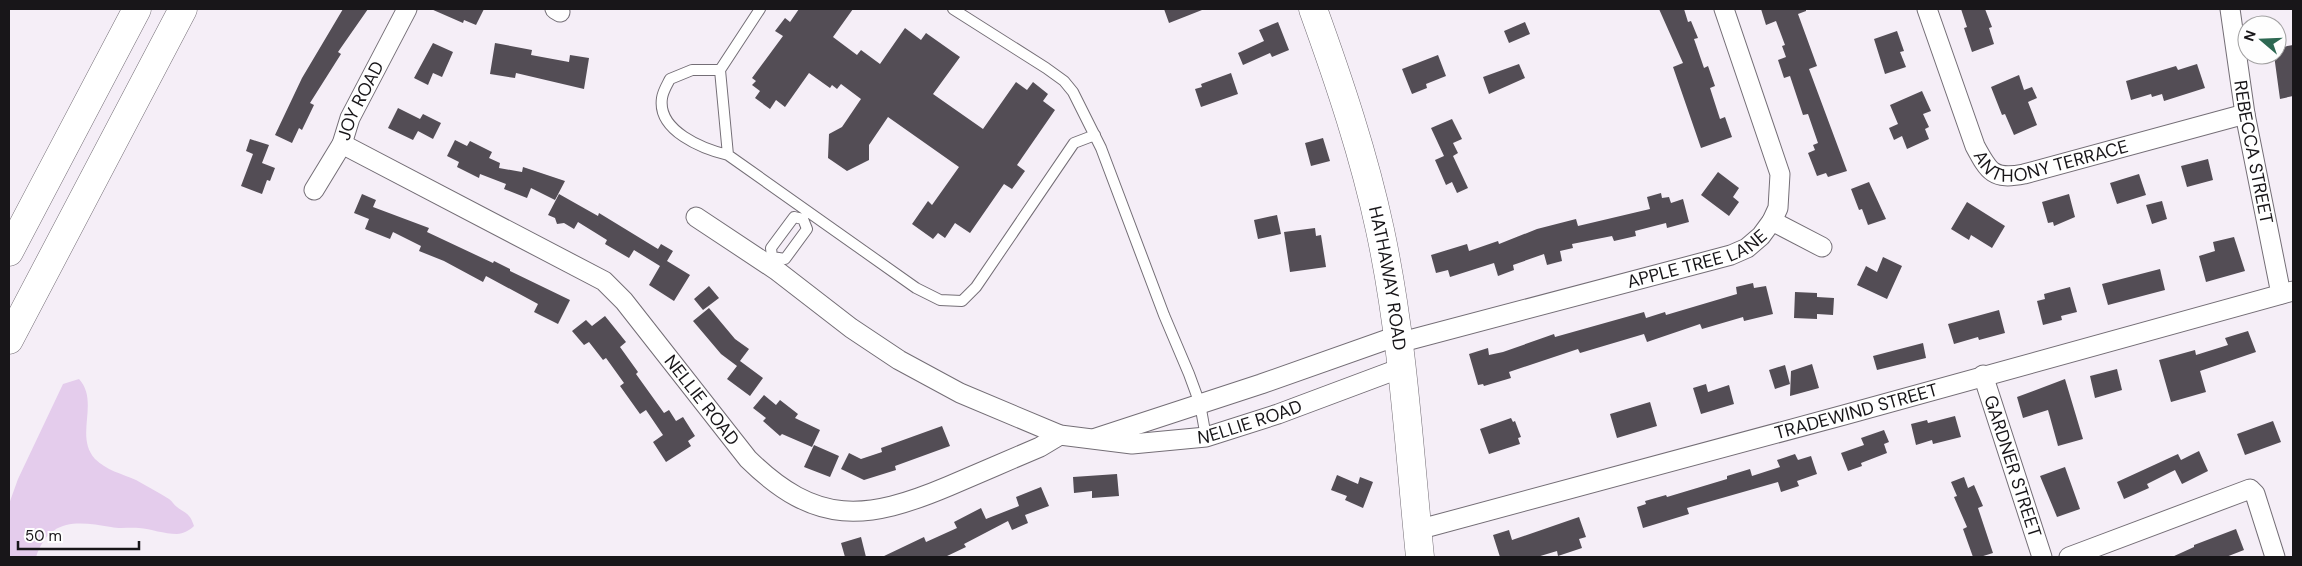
<svg xmlns="http://www.w3.org/2000/svg" width="2302" height="566" viewBox="0 0 2302 566" font-family="'DM Sans',sans-serif">
<style>
.green{fill:#e4ccec}
.building{fill:#534d55}
.lines{fill:none;stroke-linecap:round;stroke-linejoin:round}
.service-casing{stroke:#746e76;stroke-width:12}
.minor-casing{stroke:#746e76;stroke-width:21}
.secondary-casing{stroke:#746e76;stroke-width:29}
.motorway-casing{stroke:#746e76;stroke-width:29}
.service{stroke:#fff;stroke-width:10}
.minor{stroke:#fff;stroke-width:19}
.secondary{stroke:#fff;stroke-width:28}
.motorway{stroke:#fff;stroke-width:28}
.labels{text-anchor:middle;dominant-baseline:central;stroke-width:5;stroke-linejoin:round;paint-order:stroke}
.street-label{font-size:18px;fill:#181619;stroke:#fefefe}
</style>
<rect width="100%" height="100%" fill="#f5eef7"/>
<path class="green" d="M79,379C100,402 74,436 95,459C106,470 122,474 136,480C147,486 159,493 169,499C172,501 174,505 177,507C186,514 190,513 194,526C190,530 183,534 177,534C164,534 151,529 139,528C130,527 120,529 111,527C77,521 49,518 36,557H9V504L18,479L63,384Z"/>
<path class="building" d="M343,9H368L338,52L341,54L310,103L314,105L302,130L299,128L292,143L275,135L302,78Z
M431,9H484L476,25L464,20L463,23Z
M799,9H853L833,37L857,55L861,50L880,64L905,28L921,40L926,33L960,57L933,94L983,129L1016,82L1027,90L1033,82L1048,94L1043,101L1055,110L1017,165L1025,171L1012,189L1004,184L970,233L955,223L945,238L938,233L933,239L912,224L928,201L932,205L959,167L888,117L869,145V160L847,171L828,158L829,134L842,127L861,99L841,84L837,89L832,85L830,88L809,73L785,107L776,100L770,109L755,98L760,91L752,85L756,81L752,78L783,36L775,31L785,18L790,22Z
M1164,9H1202V10L1169,23Z
M1659,9H1684L1688,22L1691,21L1698,38L1694,39L1704,68L1708,66L1715,86L1710,88L1720,119L1725,117L1732,137L1701,148L1673,67L1683,63Z
M1761,9H1806V11L1798,14L1817,66L1809,69L1847,171L1828,177L1826,173L1817,176L1808,153L1815,150L1813,145L1818,143L1808,114L1803,115L1790,76L1784,78L1778,60L1786,57L1782,46L1785,45L1776,21L1766,25Z
M1961,9H1985L1992,27L1989,28L1994,44L1972,52L1964,28L1967,27Z
M1278,22L1289,50L1272,57L1270,53L1243,65L1238,53L1264,41L1259,30Z
M1525,22L1530,34L1509,43L1504,31Z
M1897,31L1904,51L1900,52L1906,67L1885,74L1874,39Z
M433,43L453,52L442,77L433,73L428,85L414,78Z
M495,43L532,50L531,55L569,62L570,55L589,58L584,89L516,73L515,78L490,74Z
M2293,45V96L2280,99L2274,55H2277V48Z
M1438,55L1446,76L1426,84L1427,88L1412,94L1402,69Z
M1519,64L1525,78L1489,94L1483,77Z
M2197,64L2205,88L2164,101L2162,94L2152,97L2151,94L2131,100L2126,81L2176,66L2178,70Z
M1231,73L1238,94L1201,107L1195,89L1202,87L1201,84Z
M2019,75L2024,90L2032,87L2037,98L2028,102L2037,125L2014,135L2005,114L2002,115L1991,87Z
M1922,91L1931,111L1923,114L1929,127L1925,129L1929,139L1907,149L1902,136L1894,140L1889,128L1898,124L1890,105Z
M398,108L420,119L423,114L441,123L433,139L418,131L413,140L388,128Z
M1452,119L1462,139L1453,143L1458,153L1453,156L1468,188L1457,193L1452,182L1446,185L1435,160L1444,156L1431,128Z
M1323,138L1330,161L1311,166L1305,143Z
M250,139L269,145L262,163L275,168L270,181L267,180L262,194L241,186L253,154L246,151Z
M455,140L467,146L470,141L492,152L489,158L500,163L499,168L522,172L523,167L565,181L555,200L531,188L527,198L504,189L506,184L480,174L479,178L457,167L459,162L447,156Z
M2208,159L2213,180L2187,187L2181,166Z
M1718,172L1739,188L1733,197L1739,202L1729,216L1701,195Z
M2139,174L2146,195L2117,204L2110,183Z
M1869,182L1886,219L1868,225L1862,209L1859,210L1851,189Z
M1661,193L1662,198L1669,197L1671,203L1683,199L1689,222L1667,228L1666,223L1635,231L1636,236L1614,241L1612,236L1572,244L1573,248L1560,251L1562,261L1547,265L1544,254L1513,265L1514,270L1498,276L1494,263L1450,277L1448,270L1436,273L1431,255L1467,244L1469,251L1498,241L1499,244L1537,229L1576,219L1578,226L1650,209L1647,197Z
M362,194L376,200L373,207L429,228L427,232L493,263L494,261L510,269V271L570,300L558,324L534,312L538,304L486,276L483,282L444,261L419,251L421,246L393,232L390,239L365,229L369,219L354,213Z
M559,194L598,216L599,213L658,249L661,244L673,251L667,261L690,275L674,301L649,285L660,266L634,250L629,258L605,244L607,240L578,222L574,229L564,223L557,224L555,218L548,215Z
M2069,194L2075,217L2054,226L2053,222L2048,223L2042,202Z
M2162,201L2167,219L2152,224L2146,205Z
M1967,202L2005,226L1992,248L1971,235L1969,240L1951,229Z
M1277,215L1281,234L1258,239L1254,220Z
M1315,228L1316,236L1321,235L1326,267L1290,272L1284,232Z
M2234,237L2245,271L2206,282L2199,256L2215,251L2213,242Z
M1883,257L1902,266L1887,299L1857,285L1866,266L1877,272Z
M2160,269L2165,290L2108,305L2102,284Z
M1753,283L1754,288L1766,286L1773,314L1744,321L1743,317L1702,329L1700,324L1647,342L1644,334L1580,353L1578,349L1509,372L1511,378L1484,386L1483,384L1478,385L1469,354L1488,348L1489,355L1503,352L1554,334L1555,337L1644,312L1646,318L1665,312L1666,315L1737,294L1736,287Z
M709,286L719,298L703,310L694,299Z
M2070,287L2077,312L2061,316L2062,320L2043,325L2037,301L2045,299L2044,294Z
M1795,292L1817,293V297L1834,298L1833,315L1817,314V319L1794,318Z
M709,308L735,339L749,349L740,361L763,378L750,396L727,379L737,366L721,354L693,321Z
M1999,310L2005,333L1979,340L1978,337L1954,344L1948,324Z
M605,316L626,342L620,347L638,372L636,374L664,413L669,410L676,421L683,417L695,436L688,441L691,446L666,462L653,442L663,435L646,410L640,414L620,386L624,383L606,358L603,360L589,342L584,345L572,331L586,320L592,326Z
M2248,331L2256,352L2200,371L2206,392L2171,402L2159,360L2195,350L2196,355L2228,345L2225,338Z
M1923,343L1926,358L1877,370L1873,356Z
M1812,364L1819,388L1790,396L1791,371Z
M1785,365L1790,384L1775,389L1769,370Z
M2117,369L2122,390L2095,398L2090,376Z
M2065,379L2083,439L2058,446L2048,410L2023,418L2017,397Z
M1706,384L1708,392L1729,385L1734,404L1701,414L1693,388Z
M764,395L776,405L780,400L798,414L795,418L820,430L812,447L782,434L780,436L763,421L766,418L753,408Z
M1650,402L1657,426L1617,438L1610,414Z
M1955,416L1961,437L1933,444L1932,440L1916,445L1911,424L1927,420L1928,423Z
M1511,418L1513,422L1515,421L1521,437L1518,438L1520,444L1489,454L1480,429Z
M2273,421L2281,442L2245,455L2237,434Z
M942,426L950,446L895,466L896,470L864,480L841,469L849,453L861,459L882,452L881,448Z
M1884,430L1889,442L1884,444L1887,453L1861,463L1862,466L1848,471L1841,453L1864,445L1861,438Z
M814,445L839,456L830,477L804,467Z
M2199,451L2208,471L2182,484L2175,470L2147,484L2149,488L2124,499L2117,482L2178,454L2181,460Z
M1795,454L1798,460L1811,456L1817,474L1797,481L1799,486L1781,492L1778,482L1687,508L1689,514L1643,528L1637,507L1646,504L1645,501L1666,495L1667,497L1727,479V476L1750,469L1752,476L1780,467L1777,460Z
M2065,467L2080,509L2057,517L2040,476Z
M1117,474L1119,496L1092,498V491L1074,493L1073,477Z
M1337,475L1358,484L1360,477L1373,482L1363,508L1345,500L1347,496L1331,490Z
M1964,477L1968,488L1974,485L1983,506L1978,508L1993,553L1980,557H1973L1963,529L1967,527L1954,497L1957,496L1951,482Z
M1041,487L1049,506L1025,515L1028,523L1012,530L1008,521L964,544L966,547L945,557H882L924,537L926,542L957,528L954,522L981,508L986,519L1019,506L1016,497Z
M1579,517L1586,537L1579,539L1582,548L1558,556L1557,551L1537,557H1500L1493,535L1509,530L1512,540Z
M2236,529L2244,550L2226,557H2172L2194,547V545Z
M861,537L866,557H845L841,543Z"/>
<g class="lines">
<defs>
<path id="service" d="M760,9L720,70L728,155L916,288L940,300L962,301L976,287L1074,143L1095,135
M953,9L1046,68L1064,81L1073,92L1101,148L1164,315L1189,374L1200,404L1206,437
M720,70H692L670,79C667,85 663,91 662,98C657,131 703,149 728,155
M772,257L785,259L807,229L803,219
M767,264L772,257L771,248L794,217L803,219"/>
<g id="minor">
<path d="M555,9L560,12"/>
<path id="s1" d="M1927,9L1975,146C1989,172 1993,180 2024,174L2245,114"/>
<path id="s2" d="M2230,9L2245,114L2281,294"/>
<path id="s3" d="M342,144L604,281L624,301L748,459C816,526 866,521 949,486C979,473 1010,460 1040,447L1060,435"/>
<path id="s4" d="M314,190L342,144L350,118L407,9"/>
<path id="s5" d="M696,217L776,270L851,328L899,360L960,393L1060,435L1132,444L1206,437L1278,414L1401,368"/>
<path d="M1772,221L1822,247"/>
<path id="s6" d="M1398,343L1731,255L1747,248L1761,236L1772,221L1778,208L1780,174L1724,9"/>
<path id="s7" d="M1983,375L2042,557"/>
<path d="M1096,438L1261,384L1397,336"/>
<path id="s8" d="M1417,530L1844,415L2293,291"/>
<path d="M2069,557L2250,489L2255,494L2275,557"/>
</g>
<g id="secondary">
<path id="s9" d="M1313,9C1339,81 1364,155 1380,230C1403,337 1409,448 1420,557"/>
</g>
<path id="motorway" d="M9,252L137,9
M9,340L183,9"/>
</defs>
<use href="#service" class="service-casing"/>
<use href="#minor" class="minor-casing"/>
<use href="#secondary" class="secondary-casing"/>
<use href="#motorway" class="motorway-casing"/>
<use href="#service" class="service"/>
<use href="#minor" class="minor"/>
<use href="#secondary" class="secondary"/>
<use href="#motorway" class="motorway"/>
</g>
<g class="labels">
<g class="street-label">
<text stroke="none"><textPath href="#s4" startOffset="101">JOY ROAD</textPath></text>
<text stroke="none"><textPath href="#s1" startOffset="234">ANTHONY TERRACE</textPath></text>
<text stroke="none"><textPath href="#s2" startOffset="145">REBECCA STREET</textPath></text>
<text stroke="none"><textPath href="#s6" startOffset="311">APPLE TREE LANE</textPath></text>
<text stroke="none"><textPath href="#s9" startOffset="280">HATHAWAY ROAD</textPath></text>
<text stroke="none"><textPath href="#s3" startOffset="450">NELLIE ROAD</textPath></text>
<text stroke="none"><textPath href="#s8" startOffset="455">TRADEWIND STREET</textPath></text>
<text stroke="none"><textPath href="#s5" startOffset="619">NELLIE ROAD</textPath></text>
<text stroke="none"><textPath href="#s7" startOffset="96">GARDNER STREET</textPath></text>
</g>
</g>
<rect width="2302" height="566" fill="none" stroke="#181619" stroke-width="20"/>
<g transform="translate(2262 40) rotate(289)"><circle r="24" fill="#fefefe" stroke="#a2a1a2"/>
<path d="M0-4L9 19L0 12L-9 19Z" fill="#2d6852"/>
<text y="-8" font-size="14" font-weight="bold" text-anchor="middle" fill="#181619">N</text>
</g>
<path d="M18 541v8h121v-8" fill="none" stroke="#181619" stroke-width="2.5"/>
<text x="25" y="541" font-size="15" fill="#181619" stroke="#fefefe" stroke-width="4" paint-order="stroke">50 m</text>
</svg>
